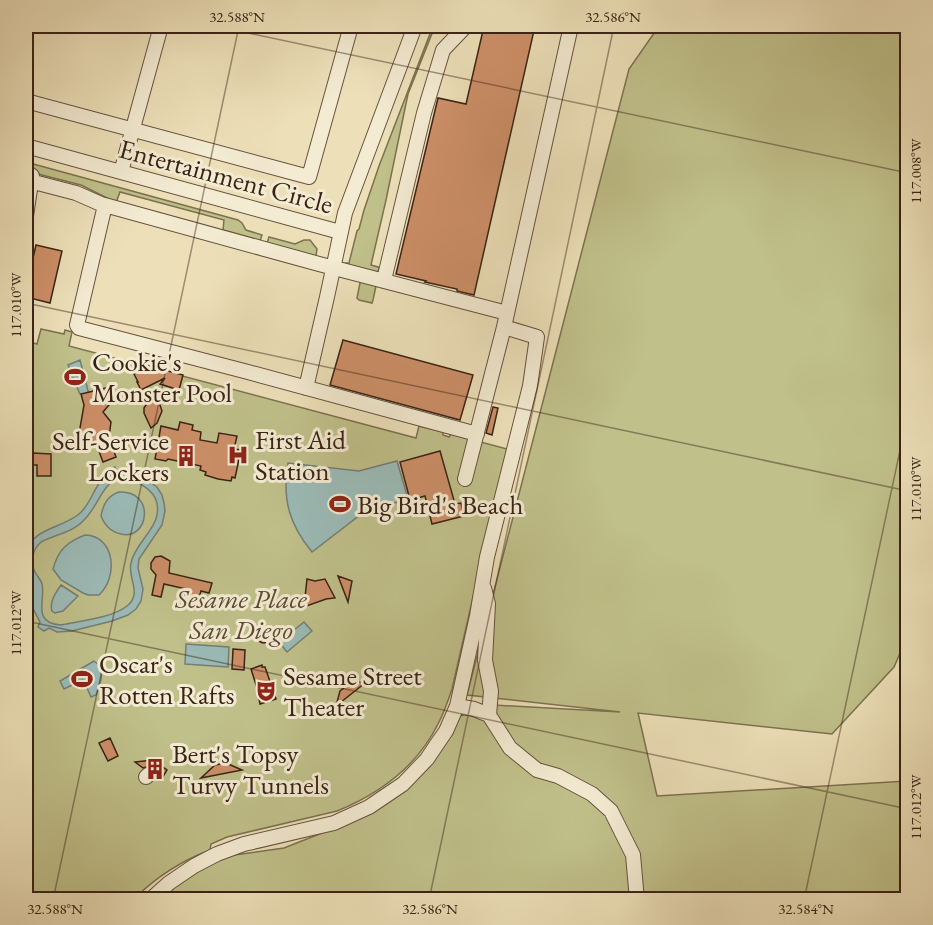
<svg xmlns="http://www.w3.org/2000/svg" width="933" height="925" viewBox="0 0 933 925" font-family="'EB Garamond',serif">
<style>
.green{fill:#c0c08a;stroke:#7c7250;stroke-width:1.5}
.water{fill:#9bbbb7;stroke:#747e77;stroke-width:1.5;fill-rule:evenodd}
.building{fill:#cd8f68;stroke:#392316;stroke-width:1.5}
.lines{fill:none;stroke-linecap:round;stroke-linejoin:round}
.minor-casing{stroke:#66523f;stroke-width:16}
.minor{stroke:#f3ebd2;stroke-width:14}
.ticks{fill:none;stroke:#392316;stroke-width:1.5;stroke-opacity:0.45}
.labels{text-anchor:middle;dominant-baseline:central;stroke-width:6;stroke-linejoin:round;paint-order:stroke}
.street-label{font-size:27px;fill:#392316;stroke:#f3ebd2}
.poi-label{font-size:27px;fill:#392316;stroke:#f3ebd2;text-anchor:start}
.park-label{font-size:27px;font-style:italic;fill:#5b4a33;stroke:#f3ebd2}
.neatline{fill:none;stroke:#392316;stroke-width:2}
.ticks-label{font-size:15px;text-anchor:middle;fill:#392316}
</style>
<rect width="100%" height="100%" fill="#ede0b9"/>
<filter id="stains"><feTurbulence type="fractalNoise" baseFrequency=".00333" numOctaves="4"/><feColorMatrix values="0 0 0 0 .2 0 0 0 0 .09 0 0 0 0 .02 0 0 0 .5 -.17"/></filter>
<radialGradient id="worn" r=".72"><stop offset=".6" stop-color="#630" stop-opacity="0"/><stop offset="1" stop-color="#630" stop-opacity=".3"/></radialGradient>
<path class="green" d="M433,26H435L408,94L386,200L371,265L378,267L380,270L376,272L347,266L346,263H349L357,231L359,229L364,210L379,166Z
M659,26H907V637L894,667L832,734L638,713L657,796L907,781V899L159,900L187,877L227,856L284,848L350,822L386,804L408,787L460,716L494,705L620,712L467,695L629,69Z
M26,162L238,220L242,223L246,230L262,235L260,241L223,230L224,220L120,192L117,200L115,202L81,185L38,174L26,165Z
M269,237L295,244L304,240H310L317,249L316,256L267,243Z
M363,281L375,285L376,286L373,300L372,303L359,300L357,298L360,283Z
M41,329L64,334L65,330L72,332L69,346L416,438L419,426L443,432V435L449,437L451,434L507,449L452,689C448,701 444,713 438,724C417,766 379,794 337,811L227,837L211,844L210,850C181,861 156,877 134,899L26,900V341L37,344Z"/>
<path class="water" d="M80,360L91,402L85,404L82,394H80L73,378H71V382H67V374L71,372L68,365Z
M397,461L408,499L364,512L312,552C289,524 282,499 288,463L359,471Z
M115,467L116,470L128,469L145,479L157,487L162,495L164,503L165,511L162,525L139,559L138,568L143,589L141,601L136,609L128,615L112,621L72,631L57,632L49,628L44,631L38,627L40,622L26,595V552C34,527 61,529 79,514C89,506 92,493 100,482C104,477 110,474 112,468ZM123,477C136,481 151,487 156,500C165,525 135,541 131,563C127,578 143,593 127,606C112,618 80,621 61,625C31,623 46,599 42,584C41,580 37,576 35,572C29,562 33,549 41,542C54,535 73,532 83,521C98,508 103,479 123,477Z
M119,492C156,490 149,541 121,534C111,532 105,526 101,516C103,505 107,496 119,492Z
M85,535C116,536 118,578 99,595H88L83,593L61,580L53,569C58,550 67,542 85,535Z
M61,585L78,596L63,611L55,613L52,611C49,602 56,592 61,585Z
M304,622L312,631L287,652L279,642Z
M186,644L229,647L228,667L185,664Z
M94,661C106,669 101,683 96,695L91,697L84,681L82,680L64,689L60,681Z"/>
<path class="building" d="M484,26H535L474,295L457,291V289L425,282L426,281L396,274L438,98L466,104Z
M36,245L62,251L50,303L26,297V289Z
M343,340L473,375L460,420L330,385Z
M127,360L183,375L179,390L160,384L165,378L141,390L137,382H138Z
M106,388L107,393L114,399L103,412L111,422L109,437L116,457L103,462L97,446L100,445L81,433L80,428L84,405L81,394Z
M148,402L157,403L160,405L162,411L157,423L151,428L144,413V408Z
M493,407L498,408L492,435L486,433Z
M180,422L193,425L192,430L201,432L200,440L217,443L219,433L237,436L234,449L241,450L235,478L232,477L231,481L218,479L205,475L206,472L200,470L201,466L168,459L166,461L155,459L161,426L178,430Z
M440,451L455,504L461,503L464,516L432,524L425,496L410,500L400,462Z
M33,453L51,454V476H37V465H30V456H33Z
M161,556L170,561L169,573L212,583L209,593L201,591L197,605L183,602L186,589L164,584L161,597L152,595L156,575L151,569V563L155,557Z
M338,576L352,581L348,602Z
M307,579L315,581L325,579L335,598L326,599L304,607Z
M257 636a7 7 0 1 1 14 0a7 7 0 1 1-14 0Z
M233,649L245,650L244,670L232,669Z
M262,665V667H265L276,699L260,704L257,688L251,669Z
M353,681L365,683L336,706L340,691Z
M110,738L118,756L108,761L99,743Z
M153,760L167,770L161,780L157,777L156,772L154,768L150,766L143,768L135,762Z
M226,763L242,770L201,778L215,765Z"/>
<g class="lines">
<defs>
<path id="minor" d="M26,101L309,177L351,26
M26,146L340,232
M121,172L161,26
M26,180L76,193L101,204L319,264L507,313
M105,205L77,325L79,328L248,372L477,434
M26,216L32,176L31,175
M384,280L424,113L443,50L463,29L464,26
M306,388L327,297L345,213L415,26
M465,479L504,327L571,26
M484,588L488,604L485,660L491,691L489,715L510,748L537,770L558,776L592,794L611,811L633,855L637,900
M457,706L474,709L489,715
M146,777L148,775
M150,900L169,883L194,866L217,854L244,844L334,823L369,807L403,784L427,759L437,744L446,731L457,706L477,616L487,557L530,386L537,337L504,327"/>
</defs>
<use href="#minor" class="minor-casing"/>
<use href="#minor" class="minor"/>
</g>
<path class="ticks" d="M215,26L908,173M26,303L908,491M26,621L908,809M53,900L239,26M429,900L614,26M804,900L908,413"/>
<defs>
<symbol id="stadium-bare" viewBox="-9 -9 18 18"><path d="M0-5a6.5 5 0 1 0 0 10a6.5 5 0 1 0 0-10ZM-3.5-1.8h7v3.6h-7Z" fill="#8f2418" stroke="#f3ebd2" stroke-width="2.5" paint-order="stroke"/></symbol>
<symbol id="hospital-bare" viewBox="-9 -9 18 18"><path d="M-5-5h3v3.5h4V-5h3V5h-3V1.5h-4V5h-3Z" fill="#8f2418" stroke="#f3ebd2" stroke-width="2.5" paint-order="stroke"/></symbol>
<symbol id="building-bare" viewBox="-9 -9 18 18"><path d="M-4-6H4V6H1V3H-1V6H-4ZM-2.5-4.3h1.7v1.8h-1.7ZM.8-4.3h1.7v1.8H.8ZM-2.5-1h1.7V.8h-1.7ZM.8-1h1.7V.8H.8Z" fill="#8f2418" stroke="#f3ebd2" stroke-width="2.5" paint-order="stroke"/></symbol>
<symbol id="theatre-bare" viewBox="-9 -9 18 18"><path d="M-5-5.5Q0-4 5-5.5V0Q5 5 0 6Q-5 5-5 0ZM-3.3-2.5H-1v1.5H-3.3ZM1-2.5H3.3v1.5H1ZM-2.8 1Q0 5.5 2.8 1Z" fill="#8f2418" stroke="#f3ebd2" stroke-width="2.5" paint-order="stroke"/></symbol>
</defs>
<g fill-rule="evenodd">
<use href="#stadium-bare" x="60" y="362" width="30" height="30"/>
<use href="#hospital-bare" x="223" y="440" width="30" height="30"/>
<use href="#building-bare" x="171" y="441" width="30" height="30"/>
<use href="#stadium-bare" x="325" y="489" width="30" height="30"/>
<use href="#stadium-bare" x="67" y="664" width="30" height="30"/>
<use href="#theatre-bare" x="251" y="676" width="30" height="30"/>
<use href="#building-bare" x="140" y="754" width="30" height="30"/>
</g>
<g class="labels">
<g class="street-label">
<text transform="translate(226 176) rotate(15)">Entertainment Circle</text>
</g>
<g class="poi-label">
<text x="92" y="361">Cookie's<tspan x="92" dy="31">Monster Pool</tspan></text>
<text x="255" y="439">First Aid<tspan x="255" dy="31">Station</tspan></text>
<text x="169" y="440" text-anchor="end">Self-Service<tspan x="169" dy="31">Lockers</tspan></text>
<text x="357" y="504">Big Bird's Beach</text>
<text x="99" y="663">Oscar's<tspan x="99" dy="31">Rotten Rafts</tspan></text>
<text x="283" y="675">Sesame Street<tspan x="283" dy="31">Theater</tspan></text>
<text x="172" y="753">Bert's Topsy<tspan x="172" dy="31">Turvy Tunnels</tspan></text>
</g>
<g class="park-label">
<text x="241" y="598">Sesame Place<tspan x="241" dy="31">San Diego</tspan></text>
</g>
</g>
<rect width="933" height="925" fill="none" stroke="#ede0b9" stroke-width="66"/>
<rect x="33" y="33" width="867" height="859" class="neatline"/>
<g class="ticks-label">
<text x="237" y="22">32.588°N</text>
<text x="613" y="22">32.586°N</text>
<text transform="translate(916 171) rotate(-90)" y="5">117.008°W</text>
<text transform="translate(16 305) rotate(-90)" y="5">117.010°W</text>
<text transform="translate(916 489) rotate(-90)" y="5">117.010°W</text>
<text transform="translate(16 623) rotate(-90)" y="5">117.012°W</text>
<text transform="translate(916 807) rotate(-90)" y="5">117.012°W</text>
<text x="55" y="914">32.588°N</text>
<text x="430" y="914">32.586°N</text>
<text x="806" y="914">32.584°N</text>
</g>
<rect width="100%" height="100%" filter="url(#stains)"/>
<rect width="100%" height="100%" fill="url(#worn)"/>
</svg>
